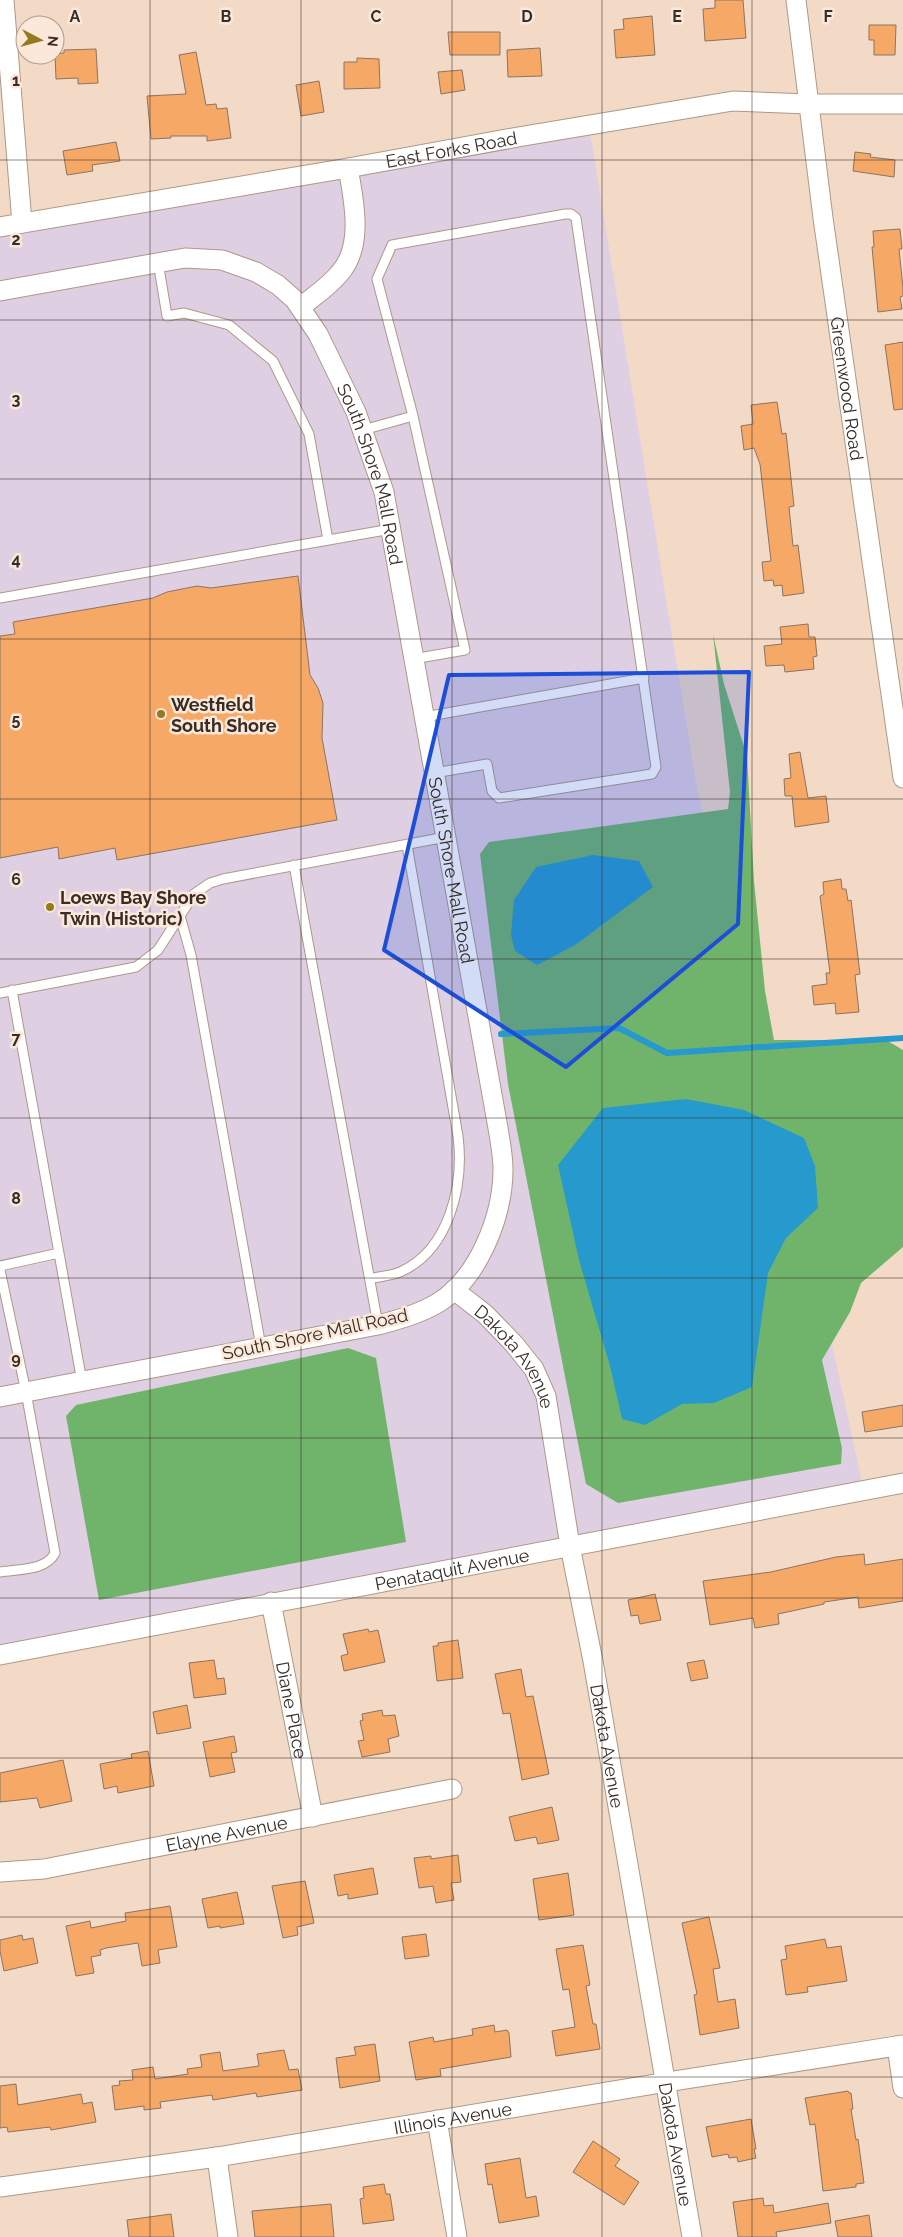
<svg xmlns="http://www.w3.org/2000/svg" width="903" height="2237" viewBox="0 0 903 2237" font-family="Raleway,sans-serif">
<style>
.commercial{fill:#dfcfe2}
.forest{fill:#70b46c}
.water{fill:#269acd}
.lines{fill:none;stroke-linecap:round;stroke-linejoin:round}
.stream{stroke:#269acd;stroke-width:6}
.building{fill:#f6a866;stroke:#8a7463}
.service-casing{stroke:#af9886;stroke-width:11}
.minor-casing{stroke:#af9886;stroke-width:21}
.service{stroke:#fff;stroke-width:9}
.minor{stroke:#fff;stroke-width:19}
.marked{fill:#1d4ed8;fill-opacity:0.2;stroke:#1d4ed8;stroke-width:4;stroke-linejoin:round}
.grid{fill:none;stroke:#362d26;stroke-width:1;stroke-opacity:0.55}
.poi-dot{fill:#937a21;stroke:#fce8d9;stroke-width:2}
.labels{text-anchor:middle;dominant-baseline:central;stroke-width:5;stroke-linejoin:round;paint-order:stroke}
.street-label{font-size:18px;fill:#362d26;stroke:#fce8d9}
.poi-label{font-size:18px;font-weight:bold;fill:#362d26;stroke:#fce8d9;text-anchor:start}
.grid-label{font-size:16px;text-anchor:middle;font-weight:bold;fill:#362d26;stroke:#fce8d9;stroke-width:5;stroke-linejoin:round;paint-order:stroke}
</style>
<rect width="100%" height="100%" fill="#f3dac7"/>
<path class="commercial" d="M589,125L697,789L773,1073L864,1491L0,1655V227Z"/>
<path class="forest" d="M713,634L724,684L747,756L754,881L765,991L774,1040H886L903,1050V1247L861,1283L850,1312L822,1360L842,1448L841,1464L618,1503L586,1484L508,1084L480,854L489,842L728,809L730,792Z
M348,1348L376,1358L406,1542L99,1600L66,1416L76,1405Z"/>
<path class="water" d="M593,855L639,861L653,887L575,945L537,965L515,951L511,935L514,900L536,867Z
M686,1099L744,1110L804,1138L815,1166L818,1208L786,1238L768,1273L752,1387L714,1403L682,1404L645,1425L622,1419L610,1366L579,1260L558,1165L603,1108Z"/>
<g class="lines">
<path class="stream" d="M501,1034L619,1028L667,1053L903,1038"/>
</g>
<path class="building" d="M715,0H743L746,38L705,41L703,9L715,8Z
M652,16L655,55L616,58L614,30L624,29L623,19Z
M869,25H896L895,55H874V40H869Z
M448,32H500V55H450Z
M540,48L542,76L508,77L507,50Z
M96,49L98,83L78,84V78L56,79L55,54L64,53V50Z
M196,52L206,105L216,104L217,109L227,108L231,138L207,141V136H171V138L151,139L147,96L186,94L179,55Z
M357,58L379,59L380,88L344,89V62H357Z
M462,70L465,90L441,94L438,72Z
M319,81L324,112L301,116L296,85Z
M116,142L120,161L92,165L93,171L67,175L63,151Z
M855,152L871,154L870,157L895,160L894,177L853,171Z
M900,229L902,249H899L903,288V296L900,297L902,309L878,312L872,247H874L873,231Z
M903,342V409L894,410L885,345Z
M777,402L782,434L786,433L794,506L789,507L793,546L798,545L804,593L783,596L782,585L774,586L773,580L764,581L762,562L771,561L760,464L754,448L744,450L741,426L753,424L751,405Z
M298,576L310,675L318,688L323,703L322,738L337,820L117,860L115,848L59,859L58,847L0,858V636L15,634L13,622L153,598L167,592L197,586L211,588Z
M808,624L809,637H815L817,656L813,657L814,669L785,672L784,665L766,666L764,646L782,644L780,627Z
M800,752L808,798L826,796L829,822L795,827L792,796H785L784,779L791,778L789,754Z
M841,879L842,889H846L848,901L851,900L860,974L855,975L859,1012L836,1014L835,1003L814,1005L812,986L827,984L826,973H830L820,896L824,894L823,882Z
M903,1405V1426L865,1432L862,1412Z
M864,1554L865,1565L903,1559V1601L859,1608L858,1597L824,1602V1604L778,1614L779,1624L755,1628L753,1618L710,1625L703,1581L771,1572L836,1557Z
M655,1594L661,1620L640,1624L638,1615L631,1616L628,1600Z
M368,1629L369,1632L378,1630L385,1662L344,1671L341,1656L348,1654L343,1634Z
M458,1640L463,1678L437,1681L433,1646H438V1643Z
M214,1660L217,1679L224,1678L226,1694L194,1698L189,1663Z
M704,1660L708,1678L691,1681L687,1663Z
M521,1669L526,1697L533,1696L549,1774L522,1780L510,1713L503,1714L495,1674Z
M187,1705L191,1728L157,1734L153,1712Z
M382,1710L383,1716L395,1715L399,1736L388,1739L390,1752L362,1757L358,1741L364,1740L360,1721L363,1720L362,1714Z
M234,1736L237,1752L231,1753L235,1772L210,1777L203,1742Z
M148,1751L154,1786L118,1793L117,1786L104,1789L100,1764L132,1758L131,1754Z
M63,1760L72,1801L40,1808L37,1798L0,1802V1773Z
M552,1807L559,1840L538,1844L536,1837L515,1841L509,1817Z
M458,1855L461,1882L451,1883L454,1900L436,1903L433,1886L419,1888L414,1858L431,1856V1859Z
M373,1868L378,1894L348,1899V1894L338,1896L334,1875Z
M568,1873L574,1915L539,1920L533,1879Z
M305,1881L314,1923L297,1927L298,1935L283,1938L272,1886Z
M237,1892L244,1924L220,1928V1926L208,1928L202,1899Z
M170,1906L177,1947L158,1950L160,1963L142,1966L138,1943L106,1948L100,1950L101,1955L91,1957L94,1973L76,1976L66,1926L90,1921L91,1928L126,1921L125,1913Z
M709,1917L720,1968L713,1969L718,2002L735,1999L739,2028L700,2035L694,1995L697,1994L682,1923Z
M426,1934L429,1956L405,1959L402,1937Z
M22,1935L23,1940L33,1938L38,1963L4,1971L0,1951V1940Z
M825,1939L827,1948L841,1946L847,1981L807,1987L808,1992L786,1995L781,1960L787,1959L785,1946Z
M583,1945L590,1985L586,1986L593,2024H596L600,2049L556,2056L552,2031L575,2027L569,1989L563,1990L556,1949Z
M494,2025L495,2032L507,2030L509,2033L511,2057L440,2069L441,2076L416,2080L409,2042L433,2037L434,2042L473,2035L472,2029Z
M375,2044L380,2081L340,2088L336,2058L356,2055L354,2047Z
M284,2050L289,2070L298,2069L302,2090L257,2097L256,2093L213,2100L212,2095L160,2102L161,2108L144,2110V2106L115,2110L112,2086L120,2085L119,2081L133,2080L132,2070L153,2067L155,2079L188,2074L187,2069L202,2067L200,2055L220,2052L223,2071L259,2066L257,2054Z
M16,2084L18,2105L81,2094L83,2104L92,2102L96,2122L51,2130L50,2127L8,2132L7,2127L0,2128V2086Z
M848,2091L849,2093H851L853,2109H851L856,2140L858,2139L864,2183L856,2184V2187L823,2191L815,2124L810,2125L805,2098Z
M751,2119L756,2149H754L756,2158L738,2162L737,2157L729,2158L728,2154L712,2157L706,2127Z
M593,2141L620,2159L615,2166L639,2182L624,2205L573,2172Z
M520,2158L526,2198L536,2196L539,2216L499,2223L492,2184L488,2185L485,2164Z
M384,2184L386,2194H390L394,2220L363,2224L360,2199L364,2198L363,2187Z
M763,2198L764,2206L773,2205L774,2213L828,2203L831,2223L776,2232L777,2237H738L733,2202Z
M331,2204L334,2237H255L252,2211Z
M171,2214L174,2237H129L127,2220Z
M869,2215L872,2237H838L835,2221Z"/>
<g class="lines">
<defs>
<path id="service" d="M158,262L167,316L184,313L229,325L273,361L309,434L328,540
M413,416L465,650L413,659
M363,430L413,416L377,279L392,245L565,214H571L576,218L656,767L652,774L499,798L492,791L487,764L434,773
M0,598L391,529
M424,717L644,678
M294,865L378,1325
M180,916L191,955L261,1347
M12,990L82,1382
M0,993L136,967L158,950L194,894L210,883L223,879L446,837
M0,1266L59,1253
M0,1270L26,1392L55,1553C46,1571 18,1569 0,1572
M370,1279C380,1276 391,1276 400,1272C450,1250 464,1184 458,1136L407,845"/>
<g id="minor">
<path d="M4,0L22,223"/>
<path id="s1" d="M796,0L823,218L903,778"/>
<path id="s2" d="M0,227L348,168L518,137L733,101L809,104H903"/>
<path id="s3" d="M0,291L185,258L222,260L256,272L278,285L295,300L318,334L356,412L384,492L498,1128C500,1141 503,1155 503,1169C503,1216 478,1280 436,1304C419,1314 398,1320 378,1325L0,1397"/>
<path d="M301,307C314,296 328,287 339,274C364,247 354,201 348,168"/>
<path id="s4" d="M454,1290L485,1314L514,1344L534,1369L546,1396L570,1546L593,1661L692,2237"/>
<path id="s5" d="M271,1602L313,1817"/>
<path id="s6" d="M0,1655L903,1483"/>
<path id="s7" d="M0,1872L44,1869L452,1789"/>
<path d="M897,2046L903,2088"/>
<path d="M437,2120L457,2237"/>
<path d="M217,2157L228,2237"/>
<path id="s8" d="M0,2187L217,2157L667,2082L903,2045"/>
</g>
</defs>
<use href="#service" class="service-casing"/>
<use href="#minor" class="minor-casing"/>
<use href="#service" class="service"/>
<use href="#minor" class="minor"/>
</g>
<path class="marked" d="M749,672L738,924L566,1067L384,950L449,675Z"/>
<path class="grid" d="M150,0V2237M301,0V2237M452,0V2237M602,0V2237M752,0V2237M0,160H903M0,320H903M0,479H903M0,639H903M0,799H903M0,959H903M0,1118H903M0,1278H903M0,1438H903M0,1598H903M0,1758H903M0,1917H903M0,2077H903"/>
<g class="poi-dot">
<circle cx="161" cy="714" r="5"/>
<circle cx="50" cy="907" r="5"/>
</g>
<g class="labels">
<g class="street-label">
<text stroke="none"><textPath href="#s2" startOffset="458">East Forks Road</textPath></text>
<text stroke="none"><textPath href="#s1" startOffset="392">Greenwood Road</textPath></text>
<text stroke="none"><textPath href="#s3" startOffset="501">South Shore Mall Road</textPath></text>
<text stroke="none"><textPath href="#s3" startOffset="906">South Shore Mall Road</textPath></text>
<text transform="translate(315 1334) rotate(-12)">South Shore Mall Road</text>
<text stroke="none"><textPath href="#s4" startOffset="92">Dakota Avenue</textPath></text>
<text stroke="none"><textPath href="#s6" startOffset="460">Penataquit Avenue</textPath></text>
<text stroke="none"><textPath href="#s5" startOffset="110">Diane Place</textPath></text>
<text stroke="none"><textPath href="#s4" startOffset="498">Dakota Avenue</textPath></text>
<text stroke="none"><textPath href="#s7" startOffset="230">Elayne Avenue</textPath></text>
<text stroke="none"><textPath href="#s8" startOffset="458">Illinois Avenue</textPath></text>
<text stroke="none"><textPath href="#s4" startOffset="902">Dakota Avenue</textPath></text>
</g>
<g class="poi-label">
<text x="171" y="704">Westfield<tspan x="171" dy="21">South Shore</tspan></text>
<text x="60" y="897">Loews Bay Shore<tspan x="60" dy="21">Twin (Historic)</tspan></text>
</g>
</g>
<g class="grid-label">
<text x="75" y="22">A</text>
<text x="226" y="22">B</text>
<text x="376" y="22">C</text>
<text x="527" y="22">D</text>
<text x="677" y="22">E</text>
<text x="828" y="22">F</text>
<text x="16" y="86">1</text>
<text x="16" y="245">2</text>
<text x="16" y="405">3</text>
<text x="16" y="565">4</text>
<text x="16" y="725">5</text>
<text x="16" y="885">6</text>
<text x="16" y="1044">7</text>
<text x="16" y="1204">8</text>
<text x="16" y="1364">9</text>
</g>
<g transform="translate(40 40) rotate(96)"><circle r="24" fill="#fce8d9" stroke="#ad9d91"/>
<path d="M0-4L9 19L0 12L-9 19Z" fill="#937a21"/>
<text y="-8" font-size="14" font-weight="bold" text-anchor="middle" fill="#362d26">N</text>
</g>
</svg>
